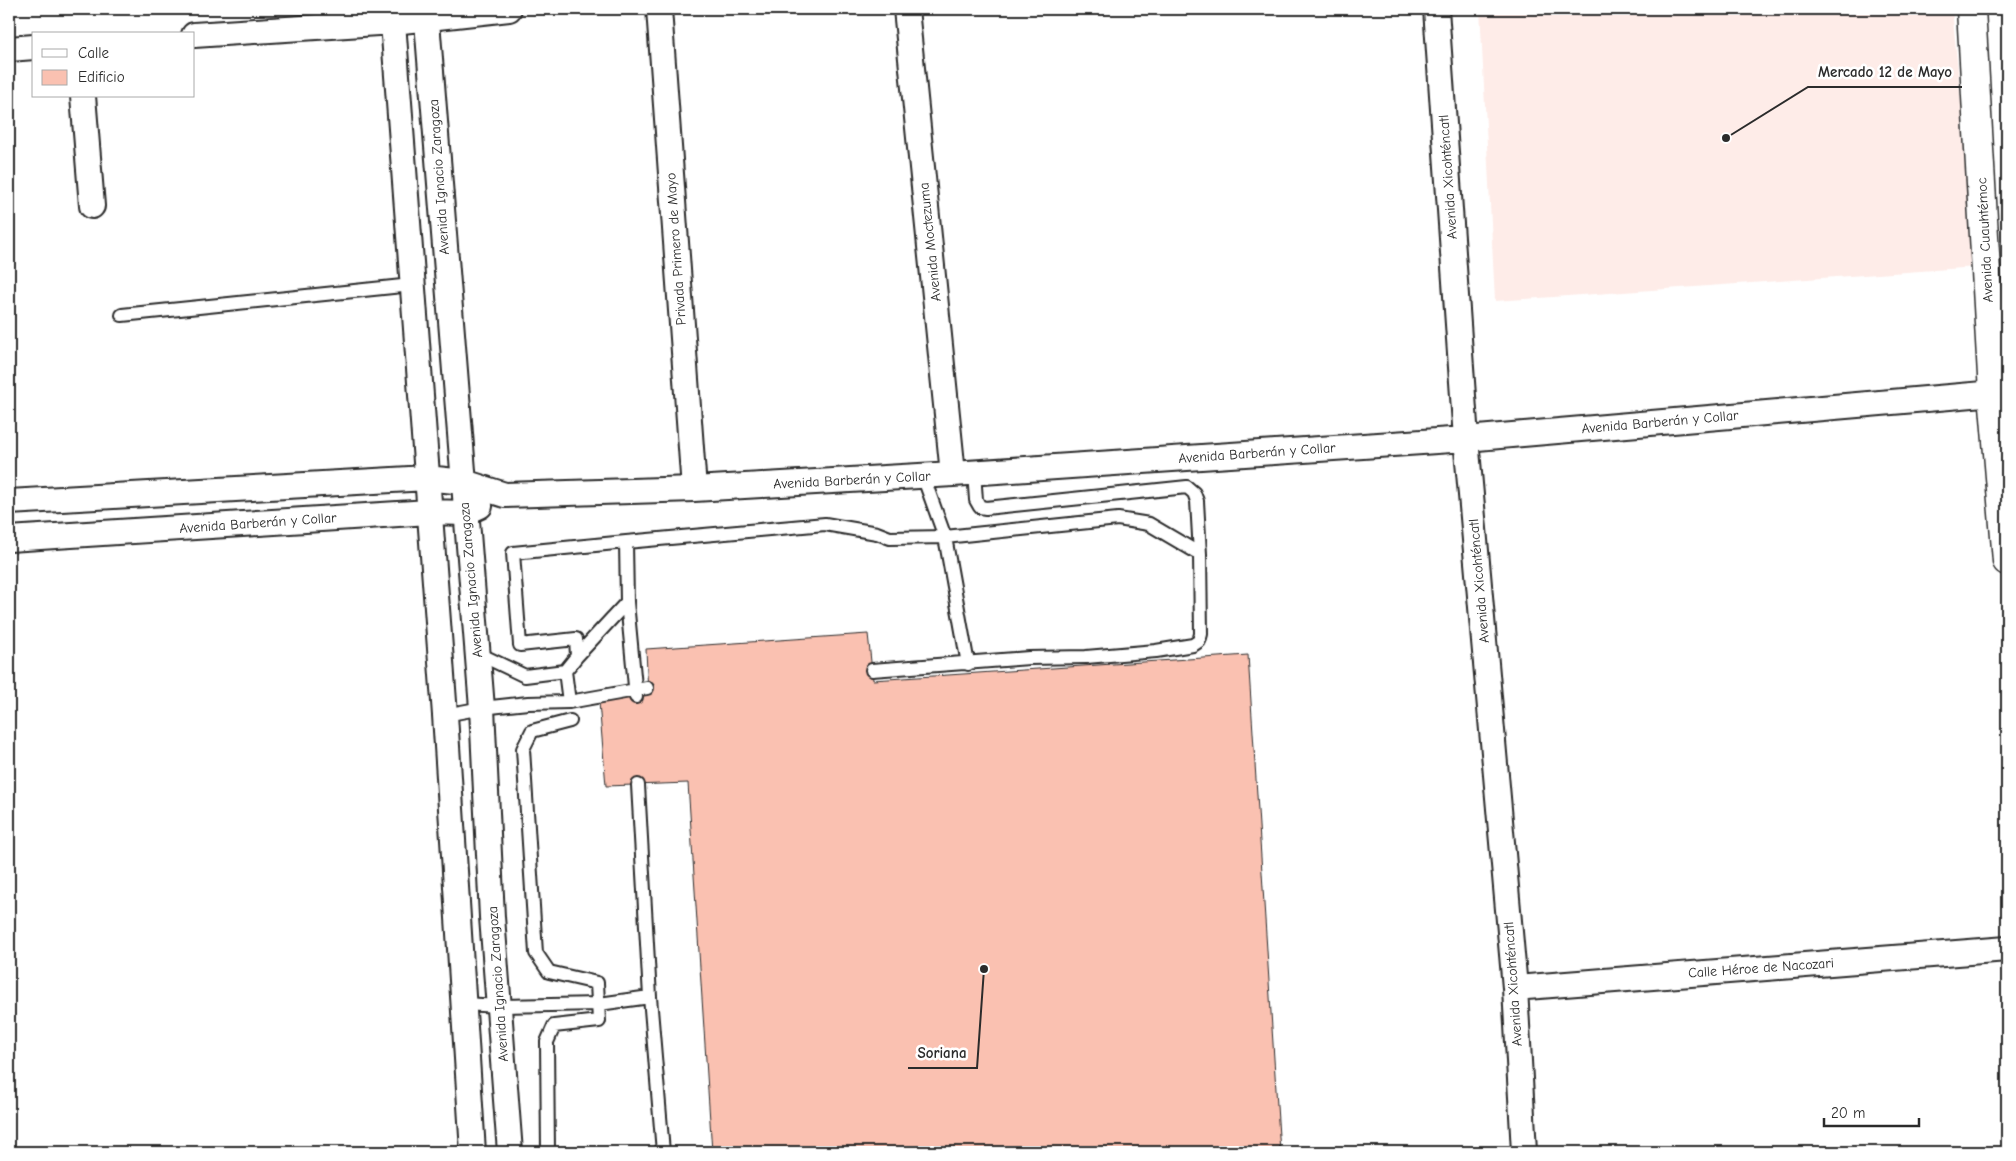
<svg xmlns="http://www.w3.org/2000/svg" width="2016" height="1161" viewBox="0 0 2016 1161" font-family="'Comic Neue',sans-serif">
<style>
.built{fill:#feece8}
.building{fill:#fac1b1;stroke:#2b2b2b}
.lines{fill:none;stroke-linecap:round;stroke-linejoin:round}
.service-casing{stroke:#2b2b2b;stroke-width:16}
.minor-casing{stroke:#2b2b2b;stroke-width:28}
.secondary-casing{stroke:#2b2b2b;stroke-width:31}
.service{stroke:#fff;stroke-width:12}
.minor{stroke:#fff;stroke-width:24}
.secondary{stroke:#fff;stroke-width:28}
.labels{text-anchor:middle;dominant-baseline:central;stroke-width:5;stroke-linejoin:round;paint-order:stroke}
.street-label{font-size:14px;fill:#2b2b2b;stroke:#fff}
.leader{fill:none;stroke:#2b2b2b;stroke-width:2}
.callout-dot{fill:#2b2b2b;stroke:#fff;stroke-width:2}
.callout-label{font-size:15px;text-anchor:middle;font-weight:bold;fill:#2b2b2b;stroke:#fff;stroke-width:5;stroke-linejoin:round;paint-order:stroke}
</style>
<rect width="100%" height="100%" fill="#fff"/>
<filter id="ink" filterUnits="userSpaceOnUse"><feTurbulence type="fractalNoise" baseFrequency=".02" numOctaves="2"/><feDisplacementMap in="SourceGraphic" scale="10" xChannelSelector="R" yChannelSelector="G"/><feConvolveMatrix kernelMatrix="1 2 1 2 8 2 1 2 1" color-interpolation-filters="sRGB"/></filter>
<g filter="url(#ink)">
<path class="built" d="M1480,9H1952L1977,267L1495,301Z"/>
<path class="building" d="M868,634L873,680L1248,655L1280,1152H712L688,783L606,786L599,702L648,695L646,649Z"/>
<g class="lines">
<defs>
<path id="service" d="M122,315L412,285
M923,476L945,537L968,664
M477,653L525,676L565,671L577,656L627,602
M577,656L576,639L520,645L513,553L626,542
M872,670L1029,658L1086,657L1156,651L1193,645L1199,641L1201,634L1200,554L1197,501L1194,493L1187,487L986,508L980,507L976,500L974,472
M565,671L569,702
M636,697L627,602L626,542L825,524L877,533L890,538L945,537L1118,519L1149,524L1200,554
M445,715L482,708L528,703L569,702L647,688
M638,785L650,997L663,1152
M464,1004L499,1006L599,1004L650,997
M548,1152L547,1042L554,1026L599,1021L597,983L549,972L536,953L523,749L532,731L570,721"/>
<path id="minor" d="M392,9L445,715L473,1152
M426,9L482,708L492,917L510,1152
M659,9L694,489
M906,9L953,474
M1436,9L1466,439L1515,988L1524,1152
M194,35L393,22L509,9
M9,49L34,47
M83,96L92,206
M9,502L427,478L464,482L505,495L694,489L953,474L1466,439L2007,392
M9,539L429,512L465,513L480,506
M1515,988L2007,949"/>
<path id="secondary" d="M1971,9L1993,393L2007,561"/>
</defs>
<use href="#service" class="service-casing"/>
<use href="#minor" class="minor-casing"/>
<use href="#secondary" class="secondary-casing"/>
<use href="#service" class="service"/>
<use href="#minor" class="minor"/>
<use href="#secondary" class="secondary"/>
</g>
</g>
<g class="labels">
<g class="street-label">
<text transform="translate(439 177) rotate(-94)">Avenida Ignacio Zaragoza</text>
<text transform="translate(1448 177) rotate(-94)">Avenida Xicohténcatl</text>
<text transform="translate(1985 240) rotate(-93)">Avenida Cuauhtémoc</text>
<text transform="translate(930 242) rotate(-96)">Avenida Moctezuma</text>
<text transform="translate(676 249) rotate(-94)">Privada Primero de Mayo</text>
<text transform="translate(1660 422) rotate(-5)">Avenida Barberán y Collar</text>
<text transform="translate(1257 453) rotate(-4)">Avenida Barberán y Collar</text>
<text transform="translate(852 480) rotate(-3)">Avenida Barberán y Collar</text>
<text transform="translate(258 523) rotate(-4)">Avenida Barberán y Collar</text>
<text transform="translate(471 580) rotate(-95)">Avenida Ignacio Zaragoza</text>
<text transform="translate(1479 581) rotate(-95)">Avenida Xicohténcatl</text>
<text transform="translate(1761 968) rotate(-4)">Calle Héroe de Nacozari</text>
<text transform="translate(498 984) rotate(-94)">Avenida Ignacio Zaragoza</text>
<text transform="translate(1513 984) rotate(-94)">Avenida Xicohténcatl</text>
</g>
</g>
<path class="leader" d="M1726 138L1808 87H1962M984 969L977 1068H908"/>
<g class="callout-dot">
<circle cx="1726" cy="138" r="5"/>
<circle cx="984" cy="969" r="5"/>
</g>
<g class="callout-label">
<text x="1885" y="77">Mercado 12 de Mayo</text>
<text x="942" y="1058">Soriana</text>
</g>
<rect width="2016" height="1161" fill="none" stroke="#fff" stroke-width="30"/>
<rect x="15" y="15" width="1986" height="1131" fill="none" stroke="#2b2b2b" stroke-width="2" filter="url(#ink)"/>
<rect x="32" y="32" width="162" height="65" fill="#ffffff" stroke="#aaaaaa"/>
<rect x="42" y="49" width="25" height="8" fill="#ffffff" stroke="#aaaaaa"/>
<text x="78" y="58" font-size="15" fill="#2b2b2b">Calle</text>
<rect x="42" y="70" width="25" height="15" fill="#fac1b1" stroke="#aaaaaa"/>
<text x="78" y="82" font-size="15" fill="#2b2b2b">Edificio</text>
<path d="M1824 1118v8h95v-8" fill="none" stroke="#2b2b2b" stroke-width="2.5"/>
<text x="1831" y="1118" font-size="15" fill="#2b2b2b" stroke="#ffffff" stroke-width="4" paint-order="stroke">20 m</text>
</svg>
